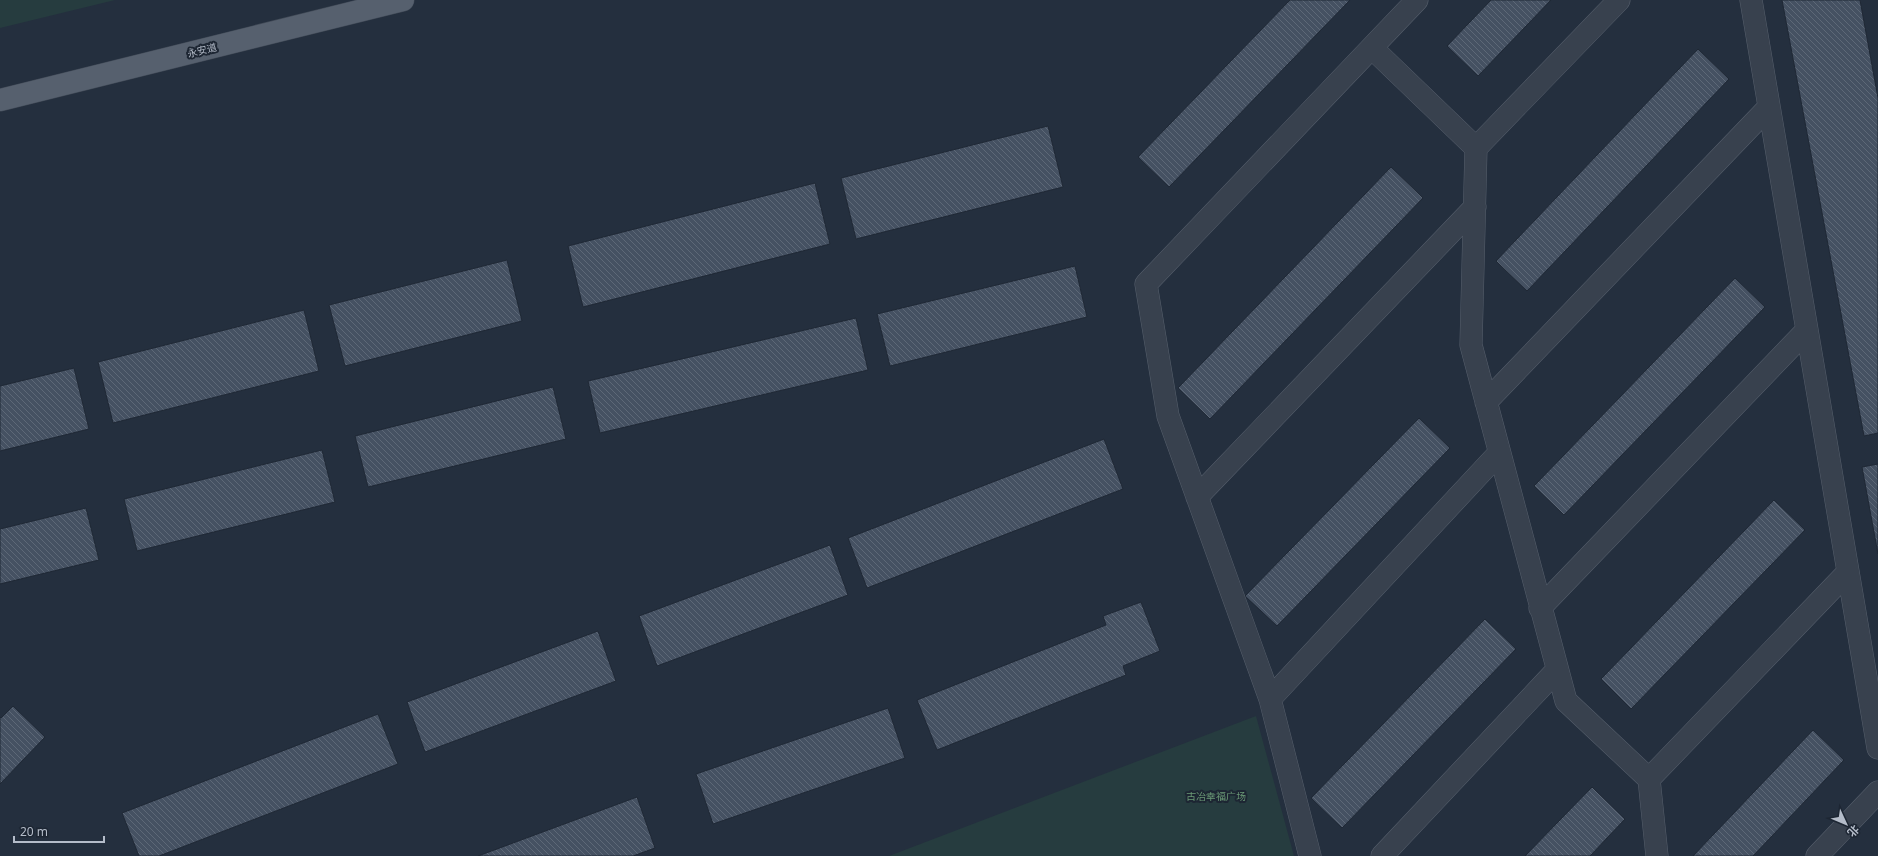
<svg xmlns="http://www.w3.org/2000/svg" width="1878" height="856" viewBox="0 0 1878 856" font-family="'Noto Sans','Noto Sans SC',sans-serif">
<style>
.park{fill:#263c3f}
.building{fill:url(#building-back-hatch);stroke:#1f2835}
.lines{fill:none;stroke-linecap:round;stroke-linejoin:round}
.minor-casing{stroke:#565f6c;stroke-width:23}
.major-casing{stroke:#414a57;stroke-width:23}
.minor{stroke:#38414e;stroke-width:22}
.major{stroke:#56606e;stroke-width:22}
.labels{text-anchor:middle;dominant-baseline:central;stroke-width:4;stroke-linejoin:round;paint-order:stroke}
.street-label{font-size:10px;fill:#b4bcc9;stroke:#1d2633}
.park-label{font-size:10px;fill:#6b9a76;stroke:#1d2633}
</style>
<defs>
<pattern id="building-back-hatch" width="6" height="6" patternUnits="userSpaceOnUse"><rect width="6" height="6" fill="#455162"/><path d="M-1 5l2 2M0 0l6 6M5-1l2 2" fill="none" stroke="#5d6877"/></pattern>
</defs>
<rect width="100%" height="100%" fill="#242f3e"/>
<path class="park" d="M0,0H115L0,28Z
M1256,716L1294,856H889Z"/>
<path class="building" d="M1290,0H1350L1169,187L1138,157Z
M1491,0H1551L1478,76L1447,46Z
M1782,0H1860L1878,98V433L1864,436Z
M1698,49L1729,79L1527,291L1496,261Z
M1048,126L1063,187L856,239L841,178Z
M1391,167L1423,198L1210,419L1178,388Z
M815,183L830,244L583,307L568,246Z
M507,260L522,321L345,366L329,305Z
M1075,266L1087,317L890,366L877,314Z
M1735,278L1765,307L1564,515L1534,486Z
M304,310L319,371L113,423L98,362Z
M856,318L868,370L600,433L588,381Z
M74,368L89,429L0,451V386Z
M553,387L566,439L368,487L355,436Z
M1419,418L1450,448L1277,626L1245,596Z
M1104,439L1123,489L867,588L848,538Z
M322,450L335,502L137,551L124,499Z
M1878,464V554L1862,467Z
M1774,500L1805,530L1631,709L1601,679Z
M86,508L99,560L0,584V529Z
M830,545L848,595L657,666L639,616Z
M1141,602L1160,651L1123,666L1126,675L937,750L917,700L1106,625L1103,616Z
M1485,619L1516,649L1342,828L1311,798Z
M598,631L616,681L425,752L407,702Z
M13,706L45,737L0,784V717L1,718Z
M888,708L905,758L713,824L696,774Z
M378,714L398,764L159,856H139L122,813Z
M1813,730L1844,760L1753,856H1693Z
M1592,787L1625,819L1590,856H1525Z
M637,797L655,848L633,856H478Z"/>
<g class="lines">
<defs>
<path id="minor" d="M1751,0L1878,748
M1372,48L1476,148L1471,345L1566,701L1649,779L1657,856
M1476,148L1619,0
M1486,402L1769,107
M1197,497L1475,207
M1540,608L1807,330
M1270,699L1499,453
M1649,779L1848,572
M1310,856L1270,699L1168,416L1146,284L1417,0
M1382,856L1557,670
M1817,856L1878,792"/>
<path id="major" d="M0,100L403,0"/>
</defs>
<use href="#minor" class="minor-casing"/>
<use href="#major" class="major-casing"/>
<use href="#minor" class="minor"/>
<use href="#major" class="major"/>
</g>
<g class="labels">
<g class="street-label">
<text transform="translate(202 50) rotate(-14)">永安道</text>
</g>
<g class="park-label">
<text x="1216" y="796">古冶幸福广场</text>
</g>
</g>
<g transform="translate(1846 824) rotate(134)" stroke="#1d2633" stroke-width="3" paint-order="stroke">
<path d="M0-3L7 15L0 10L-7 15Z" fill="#b4bcc9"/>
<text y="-6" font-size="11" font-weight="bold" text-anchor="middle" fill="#b4bcc9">北</text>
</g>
<path d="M14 836v6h90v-6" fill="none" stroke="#b4bcc9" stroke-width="2"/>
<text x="20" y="836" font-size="12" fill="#b4bcc9" stroke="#1d2633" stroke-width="3" paint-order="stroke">20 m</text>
</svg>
